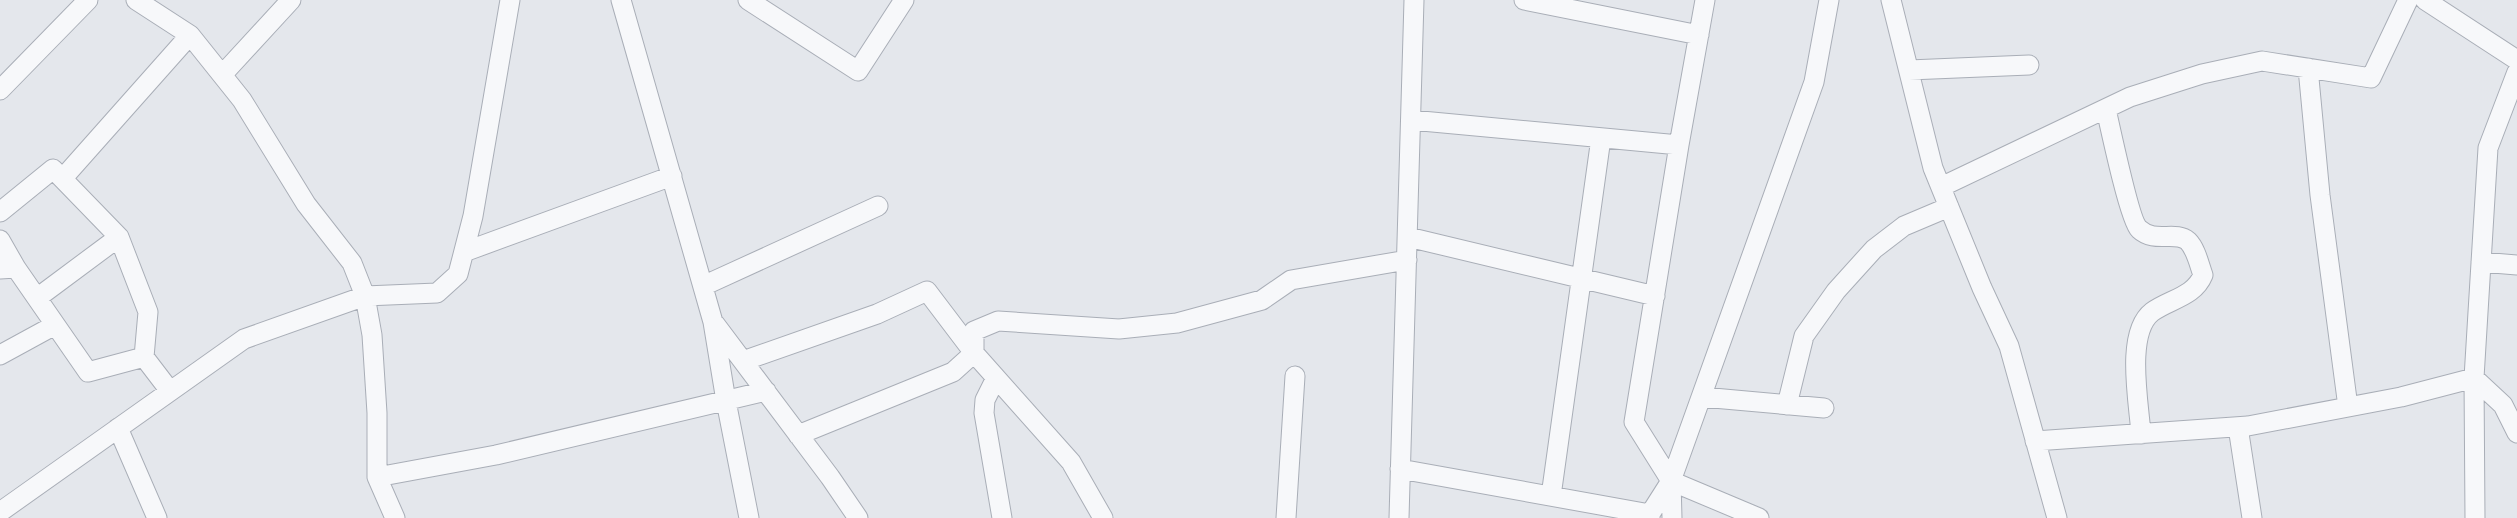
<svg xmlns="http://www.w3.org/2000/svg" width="2517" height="518" viewBox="0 0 2517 518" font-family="'Varela Round',sans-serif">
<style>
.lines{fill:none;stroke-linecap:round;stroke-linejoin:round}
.minor-casing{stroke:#a9aeb7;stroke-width:21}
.minor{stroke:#f7f8fa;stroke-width:19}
</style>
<rect width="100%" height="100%" fill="#e4e7ec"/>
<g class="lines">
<defs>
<path id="minor" d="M136,0L190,35L242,100L306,204L352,263L365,296L372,335L377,413V477L395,518
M621,0L713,322L726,401L749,518
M748,0L858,71L904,0
M1524,0L1699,35
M1891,0L1933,168L1982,288L2009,346L2057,518
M2425,0L2517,60
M2308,68L2320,195L2348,407
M1909,70L2029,65
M222,75L291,0
M0,90L88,0
M2106,109C2110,127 2130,221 2139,229C2155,244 2175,230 2188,241C2196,249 2199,264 2203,275C2194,297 2170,299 2152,312C2125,333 2139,403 2141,434
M1411,120L1679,145
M63,178L190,35
M1941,187L2130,97L2202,74L2262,61L2371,78L2408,0
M0,212L53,169L119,237
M1408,237L1655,296
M0,240L16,268
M464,252L672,176
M2481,262L2517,265
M0,269L16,268L88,372L144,357L170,391
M703,286L878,206
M37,298L119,237L148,312L144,357
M715,324L830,477L858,518
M0,355L55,325
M743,361L877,314L927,291L974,353L953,372L798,435
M996,378L985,400L984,413L1002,518
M2474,378L2475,518
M2474,378L2503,405L2517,433
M1702,397L1824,408
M1787,405L1804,336L1836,291L1874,249L1904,226L1949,207
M2238,427L2252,518
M118,428L157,518
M2035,441L2248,426L2401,397L2474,378L2488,148L2517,72
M1400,469L1650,514
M377,477L496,455L766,391
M1671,481L1759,518
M1551,496L1601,138
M0,512L244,339L365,296L437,293L458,274L473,216L510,0
M1103,518L1071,462L974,353V331L998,321L1119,329L1177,323L1262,300L1291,280L1407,260
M1286,518L1295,376
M1399,518L1414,0
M1650,518V514L1671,481L1814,82L1829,0
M1672,518L1671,481L1634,422L1679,145L1705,0"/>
</defs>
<use href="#minor" class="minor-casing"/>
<use href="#minor" class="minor"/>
</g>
</svg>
